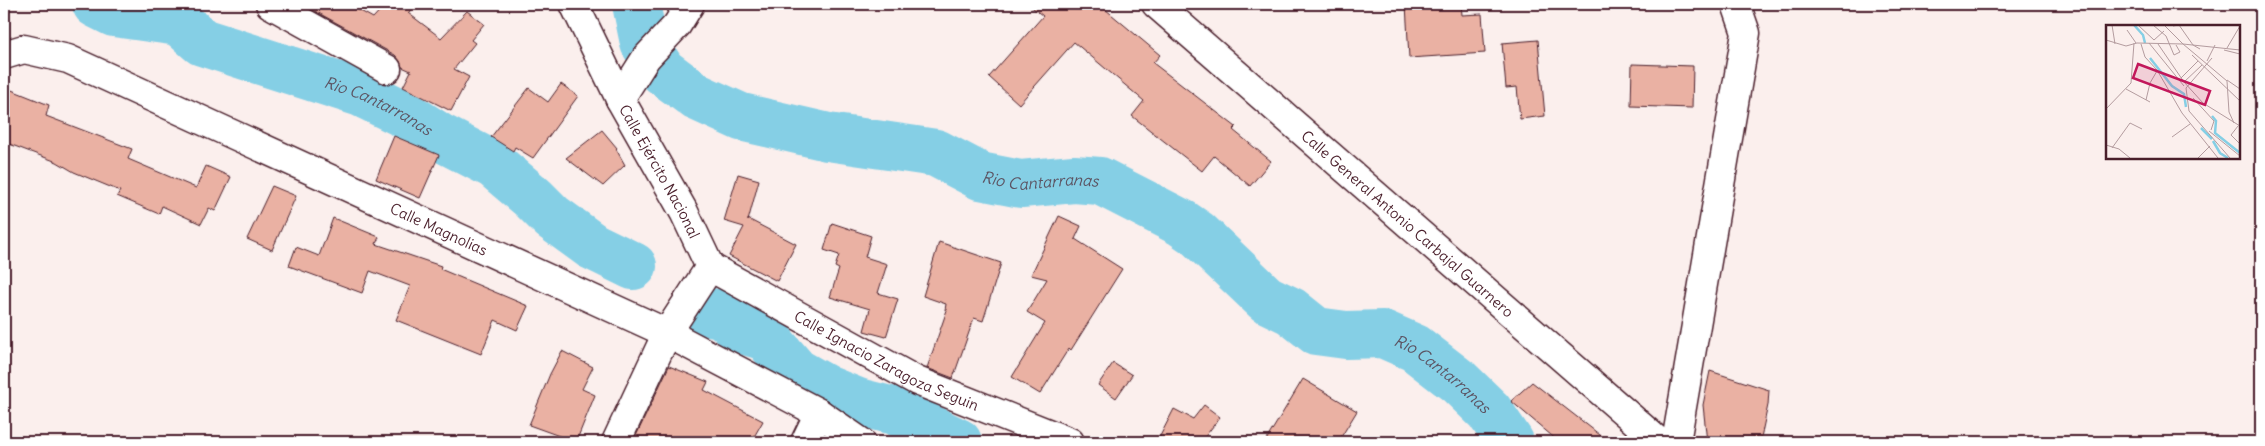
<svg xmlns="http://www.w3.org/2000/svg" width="2265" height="446" viewBox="0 0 2265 446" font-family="Delius,sans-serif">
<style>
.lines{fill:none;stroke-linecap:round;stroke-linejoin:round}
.river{stroke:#85cfe5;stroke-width:48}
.building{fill:#eab1a3;stroke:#4a1f2b}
.street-casing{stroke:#4a1f2b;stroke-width:31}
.street{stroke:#fff;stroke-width:28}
.labels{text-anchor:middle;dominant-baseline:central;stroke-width:5;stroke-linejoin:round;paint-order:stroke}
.street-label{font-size:15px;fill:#4a1f2b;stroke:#fff}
.water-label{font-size:16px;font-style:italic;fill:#5c5463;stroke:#fff}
.inset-river{fill:none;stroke:#85cfe5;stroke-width:2.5}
.inset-road{fill:none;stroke:#b49c9f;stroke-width:1}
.view{fill:#c2185b;fill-opacity:0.15;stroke:#c2185b;stroke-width:2.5}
.inset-edge{fill:none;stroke:#4a1f2b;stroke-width:2.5}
</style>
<rect width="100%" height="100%" fill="#fbefed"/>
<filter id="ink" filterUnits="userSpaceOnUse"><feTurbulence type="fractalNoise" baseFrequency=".02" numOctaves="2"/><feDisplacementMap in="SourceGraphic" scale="10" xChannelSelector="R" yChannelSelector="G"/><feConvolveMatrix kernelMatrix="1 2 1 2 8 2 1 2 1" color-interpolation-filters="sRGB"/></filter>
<g filter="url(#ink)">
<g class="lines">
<g class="river">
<path id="s1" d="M96,4L114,13L179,22L202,42L361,93L404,114L438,136L494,165L533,198L552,217L592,246L633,266"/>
<path id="s2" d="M636,4L644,43L662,71L697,97L741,117L828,137L936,153L980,176L1021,184L1074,179L1100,181L1182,223L1198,234L1266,299L1291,311L1316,331L1346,335L1383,334L1415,348L1459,382L1489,411L1510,442"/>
<path d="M704,311L722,314L739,329L766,337L796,372L826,389L858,402L894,411L958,442"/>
</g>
</g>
<path class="building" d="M302,4H348L373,18L386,4H416L408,13L441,38L467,11L484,24L471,40L475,43L454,69L469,77L451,111L403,87L411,71L402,67L400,61L395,55Z
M1028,4H1099L1160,55L1153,63L1236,127L1233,130L1271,161L1250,186L1214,156L1202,171L1132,116L1144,101L1074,42L1019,104L989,77L1043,16Z
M1406,4H1461L1462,15L1482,14L1485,53L1409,58Z
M1538,40L1545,116L1520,119L1517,87L1506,88L1502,43Z
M1632,64L1693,66L1692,108L1631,106Z
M561,84L578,96L533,158L515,147L513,151L491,137L529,88L548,102Z
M4,87L49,105L46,116L132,149L128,159L196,188L206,166L231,177L215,211L209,208L201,224L162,206L159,214L117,196L120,191L74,172L57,162L4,142Z
M602,130L617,148L616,149L625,165L603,186L566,158Z
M394,136L439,155L420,198L376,179Z
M738,174L759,180L748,221V219L796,244L777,281L729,256L744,227L724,221Z
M272,186L296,196L272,250L247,239Z
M1059,216L1081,226L1075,239L1122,269L1071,350L1069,348L1040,394L1012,377L1045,323L1027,312L1047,279L1031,275Z
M333,218L379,237L376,244L441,266L440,269L528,306L517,330L495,320L481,354L396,320L410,286L370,271L362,293L289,266L296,247L319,256Z
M832,223L871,236L865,257L887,264L878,293L898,299L886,337L864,331L870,309L830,297L839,269L835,267L839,255L824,250Z
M939,242L1001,263L983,321L974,318L953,378L927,368L947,310H945L946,304L923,296Z
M562,351L593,367L582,389L595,395L576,442L529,425L550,374Z
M1113,363L1132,375L1116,398L1098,385Z
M669,366L708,382L704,390L763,421L751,442H646L635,438Z
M1710,371L1769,390L1768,405L1760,442H1707L1703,405Z
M1303,379L1357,411L1338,442H1265Z
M1532,382L1609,442H1559L1511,401Z
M1204,405L1220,417L1201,442H1157L1174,409L1193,419Z"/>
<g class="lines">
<defs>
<g id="street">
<path d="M270,4L387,69"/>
<path id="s3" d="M574,4L620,99L684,212L710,267L667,333L616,442"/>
<path id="s4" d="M1156,4L1659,442"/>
<path id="s5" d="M4,55L24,49L68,59L667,333L819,413L861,442"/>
<path d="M620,99L646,58L677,25L690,4"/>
<path id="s6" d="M710,267L917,381L1070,442"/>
<path d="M805,442L819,413"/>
<path d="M1676,442L1746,33L1736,4"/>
</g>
</defs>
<use href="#street" class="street-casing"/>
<use href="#street" class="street"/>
</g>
</g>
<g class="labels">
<g class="street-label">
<text stroke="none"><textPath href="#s3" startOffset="188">Calle Ejército Nacional</textPath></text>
<text stroke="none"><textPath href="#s4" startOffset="334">Calle General Antonio Carbajal Guarnero</textPath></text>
<text stroke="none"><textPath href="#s5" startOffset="474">Calle Magnolias</textPath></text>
<text stroke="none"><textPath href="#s6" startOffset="200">Calle Ignacio Zaragoza Seguin</textPath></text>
</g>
<g class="water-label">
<text stroke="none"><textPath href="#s1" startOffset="304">Rio Cantarranas</textPath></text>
<text stroke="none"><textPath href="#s2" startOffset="474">Rio Cantarranas</textPath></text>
<text stroke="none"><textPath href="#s2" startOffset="939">Rio Cantarranas</textPath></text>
</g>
</g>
<g transform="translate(2106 25)">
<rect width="134" height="134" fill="#fbefed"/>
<path class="inset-river" d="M28,0L37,10L39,18M44,33L66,61L78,69L80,82M106,91L110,96L109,108L134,128M95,103L106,114M107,116L114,128L122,133"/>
<path class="inset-road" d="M6,0L9,19M32,0L48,15L58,6M47,0L60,11L68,30L74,27L70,20M58,0L77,19L134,25M67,1L73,0L87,20L94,24M21,5L30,18M0,15L20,21L31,18L77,19L121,56L123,87L128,98M43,18L78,61M35,19L39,32L51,45L76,88L112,133M52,19L78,57L97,78L134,101M121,23L134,1M118,25L134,29M86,30L134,76M106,33L80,63L83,86L124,133M101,36L109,20M75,53L92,36M121,55L134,64M78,57L96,40M20,64L44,77M87,73L108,96L105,105M40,75L44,58L51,46M0,84L25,58L28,18M132,101L125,110L134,119M103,106L134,131M66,112L84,99M0,120L13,124L24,133M6,123L24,98L36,104M92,133L104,121"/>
<path class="view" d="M32,39L104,66L99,80L27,53Z"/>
<rect width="134" height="134" class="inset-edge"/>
</g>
<rect width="2265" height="446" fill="none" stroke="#fff" stroke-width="20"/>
<rect x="10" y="10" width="2245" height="426" fill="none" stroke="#4a1f2b" stroke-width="2" filter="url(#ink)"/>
</svg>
